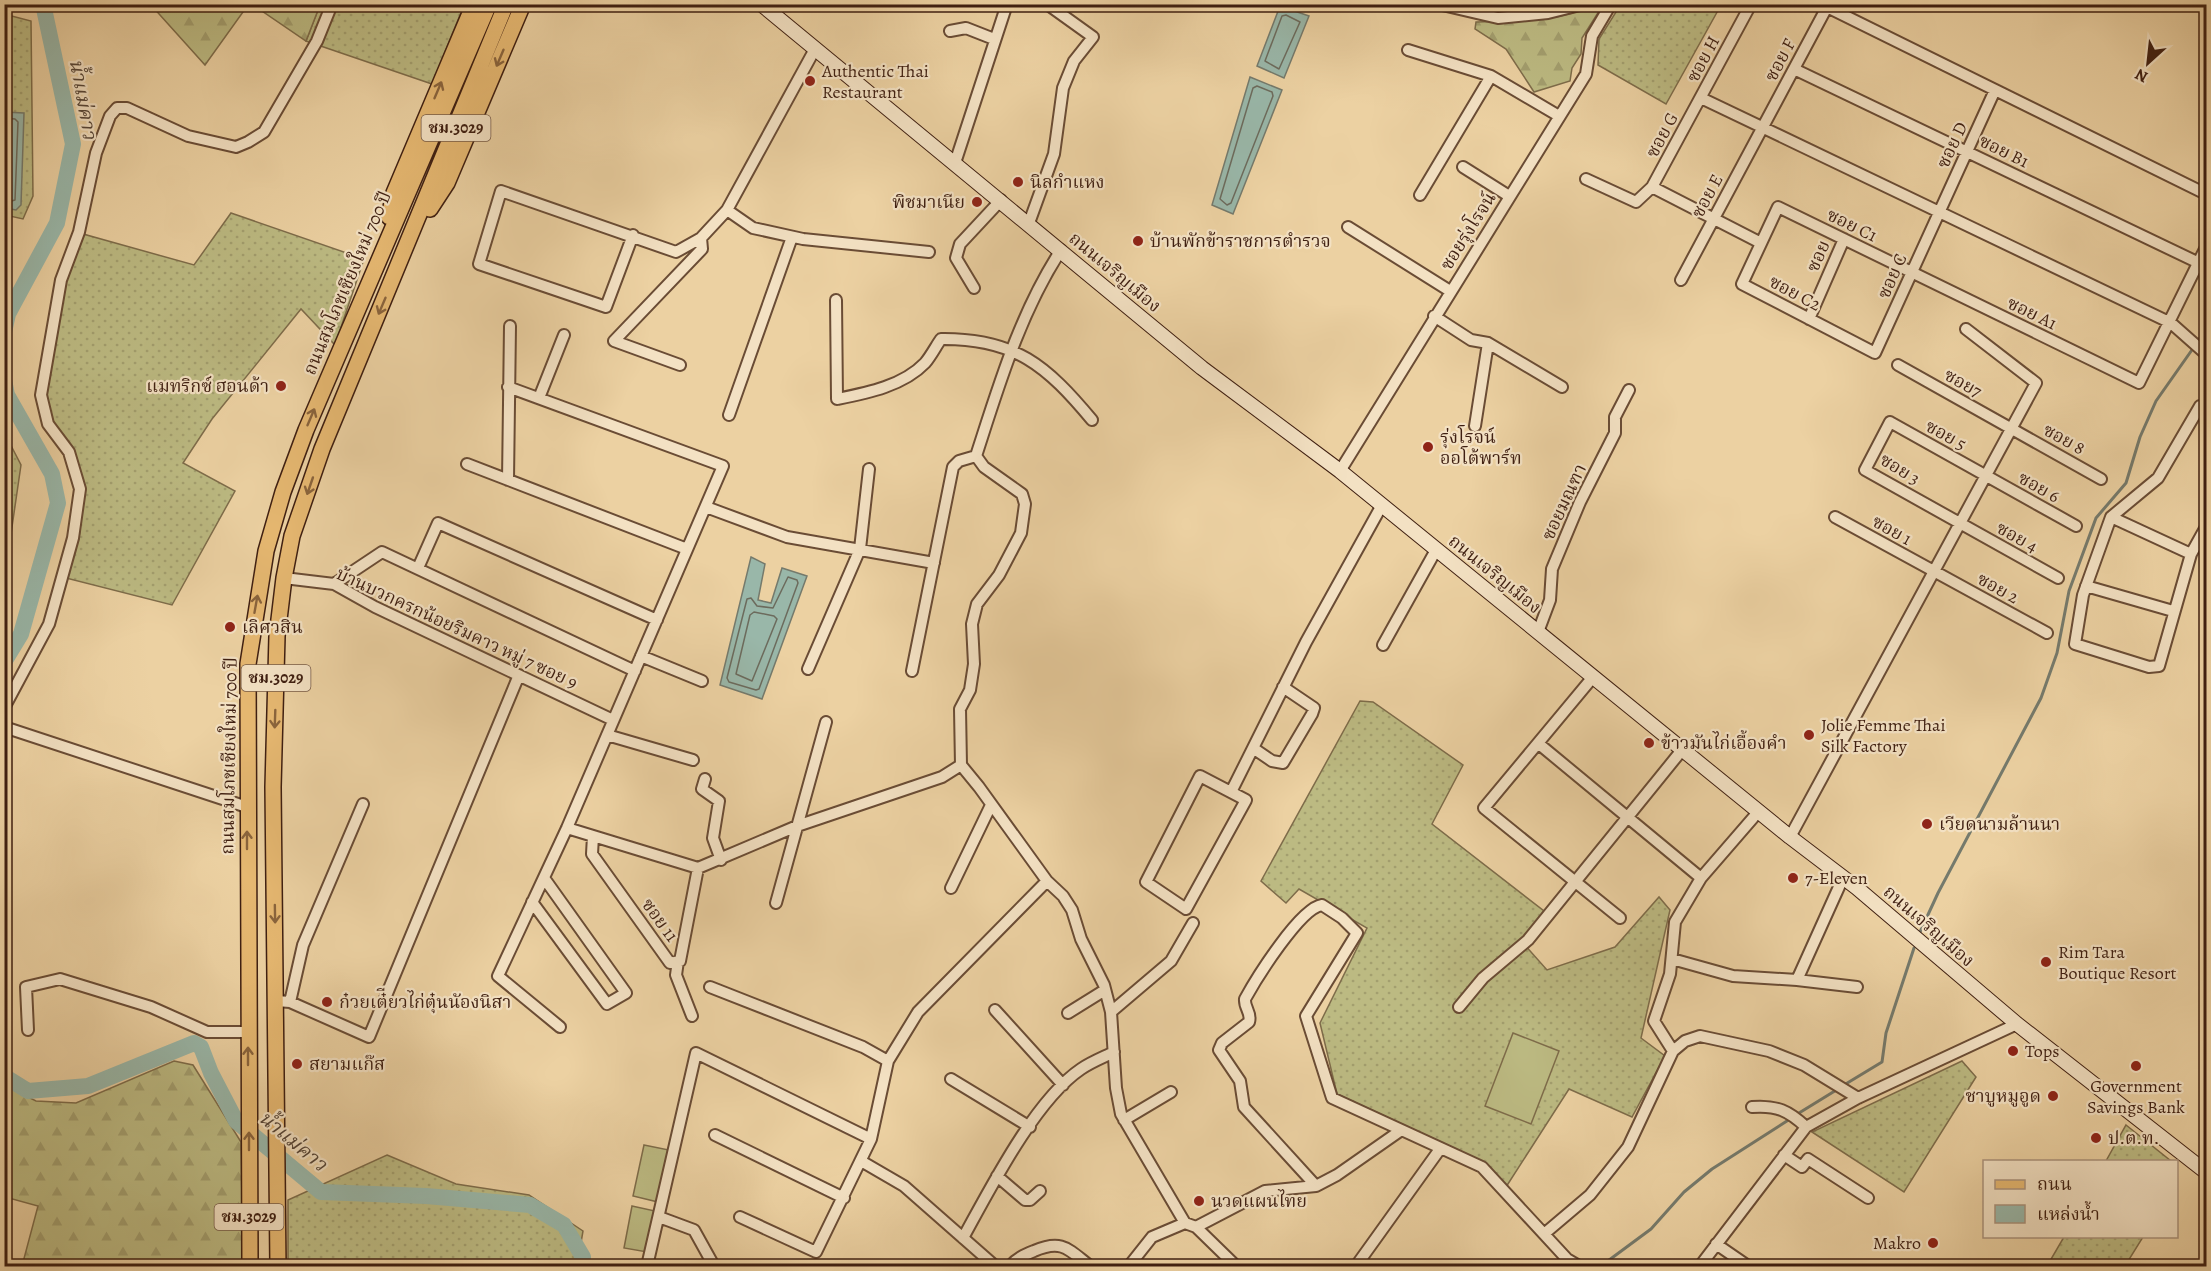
<svg xmlns="http://www.w3.org/2000/svg" width="2211" height="1271" viewBox="0 0 2211 1271" font-family="Alegreya,'Noto Serif Thai',serif">
<style>
.grass{fill:url(#grass-dots);stroke:#7e6c4a;stroke-width:1.5}
.forest{fill:url(#forest-firs);stroke:#7e6c4a;stroke-width:1.5}
.pitch{fill:#bcba82;stroke:#7e6c4a;stroke-width:1.5}
.water{fill:#99b7a9;stroke:#757a6c;stroke-width:1.5}
.lines{fill:none;stroke-linecap:round;stroke-linejoin:round}
.shore{stroke:#6c6b5d;stroke-width:1.5}
.stream{stroke:#757a6c;stroke-width:3}
.river{stroke:#99b7a9;stroke-width:16}
.street-casing{stroke:#6a4c35;stroke-width:14}
.secondary-casing{stroke:#3f1f11;stroke-width:16}
.primary-casing{stroke:#3f1f11;stroke-width:18}
.street{stroke:#f3e1c3;stroke-width:10}
.secondary{stroke:#f3e1c3;stroke-width:14}
.primary{stroke:#e6b871;stroke-width:15}
.oneway{stroke:#8a643c}
.poi-dot{fill:#8f2418;stroke:#f3e1c3;stroke-width:2}
.labels{text-anchor:middle;dominant-baseline:central;stroke-width:4.5;stroke-linejoin:round;paint-order:stroke}
.shield{fill:#f3e1c3;stroke:#755946;stroke-width:1.5}
.shield-label{font-size:16px;font-weight:bold;fill:#3f1f11}
.street-label{font-size:18px;fill:#3f1f11;stroke:#f3e1c3}
.poi-label{font-size:18px;fill:#3f1f11;stroke:#f3e1c3;text-anchor:start}
.water-label{font-size:20px;font-style:italic;fill:#564537;stroke:#f3e1c3}
</style>
<defs>
<pattern id="grass-dots" width="8" height="8" patternUnits="userSpaceOnUse" patternTransform="scale(1.5)"><rect width="8" height="8" fill="#bcba82"/><path d="M2 2h.1M6 6h.1" fill="none" stroke="#a39f6f" stroke-width="1.8" stroke-linecap="round"/></pattern>
<pattern id="forest-firs" width="22" height="20" patternUnits="userSpaceOnUse" patternTransform="scale(1.5)"><rect width="22" height="20" fill="#bcba82"/><path d="M5 1l3.5 6h-7zM16 11l3.5 6h-7z" fill="#a39f6f"/></pattern>
</defs>
<rect width="100%" height="100%" fill="#ecd1a2"/>
<filter id="stains"><feTurbulence type="fractalNoise" baseFrequency=".00333" numOctaves="4"/><feColorMatrix values="0 0 0 0 .2 0 0 0 0 .09 0 0 0 0 .02 0 0 0 .5 -.17"/></filter>
<radialGradient id="worn" r=".72"><stop offset=".6" stop-color="#630" stop-opacity="0"/><stop offset="1" stop-color="#630" stop-opacity=".3"/></radialGradient>
<path class="grass" d="M1621,4L1721,5L1666,104L1598,65L1599,39Z
M320,5H464L432,84L306,41Z
M4,14L31,21L33,196L23,219L5,215Z
M231,213L364,259L335,345L301,309L212,419L183,463L235,491L172,605L66,578L79,538L84,494L51,420L46,394L64,283L83,234L194,265Z
M5,434L21,465L5,575Z
M1360,701L1373,702L1463,765L1432,824L1544,911L1523,943L1547,970L1615,947L1659,897L1670,910L1641,1038L1665,1056L1632,1117L1569,1089L1506,1187L1475,1158L1337,1094L1320,1023L1367,928L1299,889L1286,903L1261,881Z
M1962,1061L1976,1077L1904,1192L1812,1132Z
M2126,1125L2171,1161H2106Z
M387,1155L456,1184L529,1195L583,1231L577,1266H288V1200Z
M2064,1237V1236L2143,1237L2125,1266H2047Z"/>
<path class="forest" d="M151,5H248L205,65Z
M253,5H320L306,41Z
M1593,5H1603L1582,38L1581,54L1572,68L1570,81L1534,92L1506,49L1475,29L1476,22C1515,20 1557,23 1593,5Z
M174,1061L193,1065L241,1142L243,1266H22L38,1206L5,1197L4,1085L36,1101L76,1103Z"/>
<path class="pitch" d="M1513,1033L1559,1051L1531,1124L1485,1106Z
M644,1145L669,1150L658,1202L633,1196Z
M632,1206L655,1211L647,1252L624,1248Z"/>
<path class="water" d="M1280,6L1309,16L1284,78L1257,66Z
M1250,77L1282,90L1233,214L1212,205Z
M4,112L24,113L21,205L16,210L5,208Z
M751,557L765,564L758,600L771,603L782,568L807,576L762,699L720,685Z"/>
<g class="lines">
<path class="shore" d="M1286,15L1300,22L1279,69L1265,61L1282,16Z
M1257,86L1272,92L1273,96L1231,203L1227,205L1220,199L1253,88Z
M4,118L15,119L18,122L15,200L4,203
M4,125L10,129L7,192L4,195
M788,577L797,580L798,583L759,689L756,690L729,682L727,678L747,599L751,598L757,606L773,608Z
M754,612L774,616L777,619L752,681L736,674L750,615Z"/>
<path class="stream" d="M2198,341L2206,328
M1920,932L1938,893L2041,698L2057,653L2069,591L2096,518L2126,483L2140,437L2156,401L2194,347
M1844,1085L1882,1062L1886,1033L1914,948
M1799,1113L1838,1089
M1601,1266L1651,1229L1684,1192L1712,1169L1790,1119"/>
<path class="river" d="M4,332L8,314L57,223L73,144L43,4
M4,380L7,395L52,474L58,503L21,634L4,662
M4,1076L28,1091L88,1086L194,1043L201,1047L211,1073L236,1121L321,1192L426,1196L530,1205L564,1225L583,1257L581,1266"/>
<defs>
<path id="street" d="M1438,4L1498,18L1548,13L1584,4
M1821,4L2206,194
M950,31L966,28L994,39
M1408,50L1491,76L1559,116
M1794,69L2199,263
M1995,90L1875,353L1742,284L1778,207L2139,383L2206,247
M1701,98L2171,323L2206,354
M955,163L1007,4
M1463,167L1509,196
M1586,179L1636,202L1652,187L1751,4
M1652,187L1761,243
M1420,195L1491,76
M727,210L753,228L803,239L929,252
M1029,223L1054,154L1063,88L1074,61L1093,37L1047,4
M1348,227L1450,291
M633,235L606,307L479,264L501,191L676,252L701,238L727,210L815,49
M1681,280L1827,7
M974,288L956,258L960,244L1001,200
M836,300L837,399C867,393 903,386 925,363C931,356 936,346 941,339C1015,338 1047,366 1092,420
M1434,316L1471,340L1488,343L1562,387
M1809,319L1844,239
M680,365L614,341L702,249L701,238
M1898,365L2101,479
M508,387L723,466L567,828L498,976L560,1027
M539,398L564,335
M2206,411L2200,406L2158,478L2111,517L2083,595L2075,644L2149,667L2159,666L2191,554L2206,527
M729,415L792,237
M1475,426L1488,343
M976,456L984,467L1022,494L1025,504L1021,533L999,575L977,604L972,624L974,664L970,690L960,709L961,765L979,787L1047,881L1063,896L1072,910L1081,939L1104,985L1111,1012L1116,1088L1121,1114L1185,1223
M976,456C999,385 1020,313 1061,250
M467,464L687,549
M1340,471L1586,74L1592,36L1611,4
M508,480L510,326
M706,507L787,537L934,563
M1835,517L2047,633
M2111,517L2191,554
M418,568L438,523L657,620
M284,578L334,584L375,607L613,720
M2058,578L1865,470L1890,422L2076,526
M334,584L382,552L635,671
M2086,586L2173,611
M1538,632L1550,600L1552,569L1580,502L1615,433V417L1629,390
M1383,645L1436,550
M641,656L702,681
M808,669L860,549L869,469
M912,671L953,467L959,461L976,456
M1593,677L1484,808L1620,918
M4,708L49,624L73,538L80,489L69,452L48,424L41,395L61,280L79,232L96,153L110,116L117,108H127L188,136L236,147L248,142L264,132L317,41L332,4
M4,727L247,807
M607,735L693,760
M1539,744L1701,878
M1253,748L1272,761L1283,763L1312,714L1314,708L1283,687
M1200,776L1246,800L1186,909L1146,882Z
M705,779L702,789L719,801L713,838L721,860
M1231,792L1306,642L1382,505
M567,828L698,868L797,826L942,777L961,765
M593,836L592,854L670,963L680,961L698,868
M1790,837L2036,383L1966,329
M951,888L991,805
M532,902L607,1004L626,993L544,878
M776,903L826,722
M1672,959L1733,976L1797,980L1843,878
M678,961L676,975L692,1016
M1797,980L1857,987
M710,987L863,1047L888,1061
M276,1001L290,1002L369,1037L519,675
M290,1002L303,945L363,804
M1459,1007L1483,978L1528,940L1682,750
M995,1010L1063,1085
M1111,1012L1171,961L1193,923
M1068,1013L1105,990
M28,1030L26,987L60,979L151,1007L207,1032H248
M1673,1051L1685,1041L1700,1036L1769,1051L1804,1065L1858,1098
M951,1079L1030,1127
M1752,1107C1777,1105 1789,1111 1806,1127
M1124,1120L1171,1092
M715,1135L844,1198
M1784,1155L1802,1167L1808,1159L1868,1198
M861,1161L904,1186L995,1266
M997,1176L1025,1200H1030L1040,1191
M1316,1186L1244,1107L1240,1081L1219,1050L1222,1043L1249,1022C1252,1013 1244,1008 1245,999C1256,979 1300,908 1322,905L1342,918L1357,933L1306,1016L1332,1098L1482,1167L1567,1259L1579,1266
M659,1217L694,1230L714,1266
M740,1217L816,1252L871,1139L888,1061L918,1012L1047,881
M1196,1227L1265,1191L1316,1186L1337,1175L1400,1131
M1544,1234L1590,1195L1628,1147L1673,1051L1654,1021L1670,974L1675,922L1701,878L1759,811
M963,1238C990,1189 1035,1100 1081,1069C1091,1062 1104,1057 1114,1052
M1716,1244L1748,1266
M647,1266L696,1053L871,1139
M1010,1266C1017,1258 1024,1255 1034,1251C1062,1239 1068,1249 1090,1266
M1129,1266L1152,1237L1185,1223L1196,1227L1236,1266
M1356,1266L1440,1149
M1700,1266L1806,1127L1858,1098L2017,1024"/>
<path id="secondary" d="M761,4L1202,368L1340,471L1790,837L1857,888L2017,1024L2206,1172"/>
<path id="primary" d="M430,209L447,183L523,4
M389,217L394,193L474,4
M250,1266L248,664L266,551L283,492L306,430L489,4
M278,1266L273,787L277,636L284,578L292,536L322,449L506,4"/>
</defs>
<use href="#street" class="street-casing"/>
<use href="#secondary" class="secondary-casing"/>
<use href="#primary" class="primary-casing"/>
<use href="#street" class="street"/>
<use href="#secondary" class="secondary"/>
<use href="#primary" class="primary"/>
</g>
<defs><path id="oneway-shaft" d="M-6 0H5M1.5-3L5.5 0L1.5 3" fill="none" stroke-width="1.6" stroke-linecap="round" stroke-linejoin="round" transform="scale(1.5)"/></defs>
<g class="oneway">
<use href="#oneway-shaft" transform="translate(500 58) rotate(113)"/>
<use href="#oneway-shaft" transform="translate(438 90) rotate(-67)"/>
<use href="#oneway-shaft" transform="translate(382 306) rotate(113)"/>
<use href="#oneway-shaft" transform="translate(311 417) rotate(-67)"/>
<use href="#oneway-shaft" transform="translate(310 486) rotate(109)"/>
<use href="#oneway-shaft" transform="translate(256 604) rotate(-80)"/>
<use href="#oneway-shaft" transform="translate(275 719) rotate(92)"/>
<use href="#oneway-shaft" transform="translate(247 840) rotate(-90)"/>
<use href="#oneway-shaft" transform="translate(275 914) rotate(89)"/>
<use href="#oneway-shaft" transform="translate(248 1056) rotate(-90)"/>
<use href="#oneway-shaft" transform="translate(249 1141) rotate(-90)"/>
</g>
<g class="poi-dot">
<circle cx="810" cy="81" r="6"/>
<circle cx="1018" cy="182" r="6"/>
<circle cx="977" cy="202" r="6"/>
<circle cx="1138" cy="241" r="6"/>
<circle cx="281" cy="386" r="6"/>
<circle cx="1428" cy="447" r="6"/>
<circle cx="230" cy="627" r="6"/>
<circle cx="1809" cy="735" r="6"/>
<circle cx="1649" cy="743" r="6"/>
<circle cx="1927" cy="824" r="6"/>
<circle cx="1793" cy="878" r="6"/>
<circle cx="2046" cy="962" r="6"/>
<circle cx="327" cy="1002" r="6"/>
<circle cx="2013" cy="1051" r="6"/>
<circle cx="297" cy="1064" r="6"/>
<circle cx="2136" cy="1066" r="6"/>
<circle cx="2053" cy="1096" r="6"/>
<circle cx="2096" cy="1138" r="6"/>
<circle cx="1199" cy="1201" r="6"/>
<circle cx="1933" cy="1243" r="6"/>
</g>
<g class="labels">
<g class="shield">
<rect x="421.5" y="115" width="69" height="26" rx="4.5"/>
<rect x="241.5" y="665" width="69" height="26" rx="4.5"/>
<rect x="214.5" y="1204" width="69" height="26" rx="4.5"/>
</g>
<g class="shield-label">
<text x="456" y="128">ชม.3029</text>
<text x="276" y="678">ชม.3029</text>
<text x="249" y="1217">ชม.3029</text>
</g>
<g class="street-label">
<text transform="translate(1703 59) rotate(-62)">ซอย H</text>
<text transform="translate(1780 60) rotate(-62)">ซอย F</text>
<text transform="translate(1662 135) rotate(-62)">ซอย G</text>
<text transform="translate(1952 145) rotate(-65)">ซอย D</text>
<text transform="translate(2004 151) rotate(26)">ซอย B1</text>
<text transform="translate(1707 196) rotate(-62)">ซอย E</text>
<text transform="translate(1852 225) rotate(26)">ซอย C1</text>
<text transform="translate(1468 231) rotate(-58)">ซอยรุ่งโรจน์</text>
<text transform="translate(1818 256) rotate(-66)">ซอย</text>
<text transform="translate(1115 272) rotate(40)">ถนนเจริญเมือง</text>
<text transform="translate(1892 276) rotate(-66)">ซอย C</text>
<text transform="translate(347 283) rotate(-67)">ถนนสมโภชเชียงใหม่ 700 ปี</text>
<text transform="translate(1795 293) rotate(28)">ซอย C2</text>
<text transform="translate(2032 313) rotate(26)">ซอย A1</text>
<text transform="translate(1963 383) rotate(29)">ซอย7</text>
<text transform="translate(1946 435) rotate(29)">ซอย 5</text>
<text transform="translate(2064 439) rotate(29)">ซอย 8</text>
<text transform="translate(1900 469) rotate(32)">ซอย 3</text>
<text transform="translate(2039 487) rotate(29)">ซอย 6</text>
<text transform="translate(1564 502) rotate(-65)">ซอยมณฑา</text>
<text transform="translate(1892 530) rotate(29)">ซอย 1</text>
<text transform="translate(2017 537) rotate(29)">ซอย 4</text>
<text transform="translate(1495 574) rotate(39)">ถนนเจริญเมือง</text>
<text transform="translate(1998 588) rotate(29)">ซอย 2</text>
<text transform="translate(457 628) rotate(25)">บ้านบวกครกน้อยริมคาว หมู่ 7 ซอย 9</text>
<text transform="translate(229 756) rotate(-89)">ถนนสมโภชเชียงใหม่ 700 ปี</text>
<text transform="translate(660 920) rotate(54)">ซอย 11</text>
<text transform="translate(1929 926) rotate(41)">ถนนเจริญเมือง</text>
</g>
<g class="poi-label">
<text x="822" y="71">Authentic Thai<tspan x="822" dy="21">Restaurant</tspan></text>
<text x="1030" y="182">นิลกําแหง</text>
<text x="965" y="202" text-anchor="end">พิชมาเนีย</text>
<text x="1150" y="241">บ้านพักข้าราชการตำรวจ</text>
<text x="269" y="386" text-anchor="end">แมทริกซ์ ฮอนด้า</text>
<text x="1440" y="437">รุ่งโรจน์<tspan x="1440" dy="21">ออโต้พาร์ท</tspan></text>
<text x="242" y="627">เลิศวสิน</text>
<text x="1821" y="725">Jolie Femme Thai<tspan x="1821" dy="21">Silk Factory</tspan></text>
<text x="1661" y="743">ข้าวมันไก่เอื้องคํา</text>
<text x="1939" y="824">เวียดนามล้านนา</text>
<text x="1805" y="878">7-Eleven</text>
<text x="2058" y="952">Rim Tara<tspan x="2058" dy="21">Boutique Resort</tspan></text>
<text x="339" y="1002">ก๋วยเต๋ียวไก่ตุ๋นนัองนิสา</text>
<text x="2025" y="1051">Tops</text>
<text x="309" y="1064">สยามแก๊ส</text>
<text x="2136" y="1086" text-anchor="middle">Government<tspan x="2136" dy="21">Savings Bank</tspan></text>
<text x="2041" y="1096" text-anchor="end">ชาบูหมูอูด</text>
<text x="2108" y="1138">ป.ต.ท.</text>
<text x="1211" y="1201">นวดแผนไทย</text>
<text x="1921" y="1243" text-anchor="end">Makro</text>
</g>
<g class="water-label">
<text transform="translate(83 99) rotate(80)">น้ำแม่คาว</text>
<text transform="translate(293 1141) rotate(40)">น้ำแม่คาว</text>
</g>
</g>
<rect width="2211" height="1271" fill="none" stroke="#ecd1a2" stroke-width="24"/>
<rect x="6" y="6" width="2199" height="1259" fill="none" stroke="#3f1f11" stroke-width="3"/>
<rect x="12" y="12" width="2187" height="1247" fill="none" stroke="#3f1f11" stroke-width="1.5"/>
<rect x="1983" y="1160" width="195" height="78" fill="#f3e1c3" stroke="#ab937c" stroke-width="1.5"/>
<rect x="1995" y="1180" width="30" height="9" fill="#e6b871" stroke="#ab937c" stroke-width="1.5"/>
<text x="2037" y="1190" font-size="18" fill="#3f1f11">ถนน</text>
<rect x="1995" y="1205" width="30" height="18" fill="#99b7a9" stroke="#ab937c" stroke-width="1.5"/>
<text x="2037" y="1220" font-size="18" fill="#3f1f11">แหล่งน้ำ</text>
<g transform="translate(2148 63) rotate(207)" stroke="#f3e1c3" stroke-width="4.5" paint-order="stroke">
<path d="M0-4.5L10 22L0 15L-10 22Z" fill="#3f1f11"/>
<text y="-9" font-size="16" font-weight="bold" text-anchor="middle" fill="#3f1f11">N</text>
</g>
<rect width="100%" height="100%" filter="url(#stains)"/>
<rect width="100%" height="100%" fill="url(#worn)"/>
</svg>
